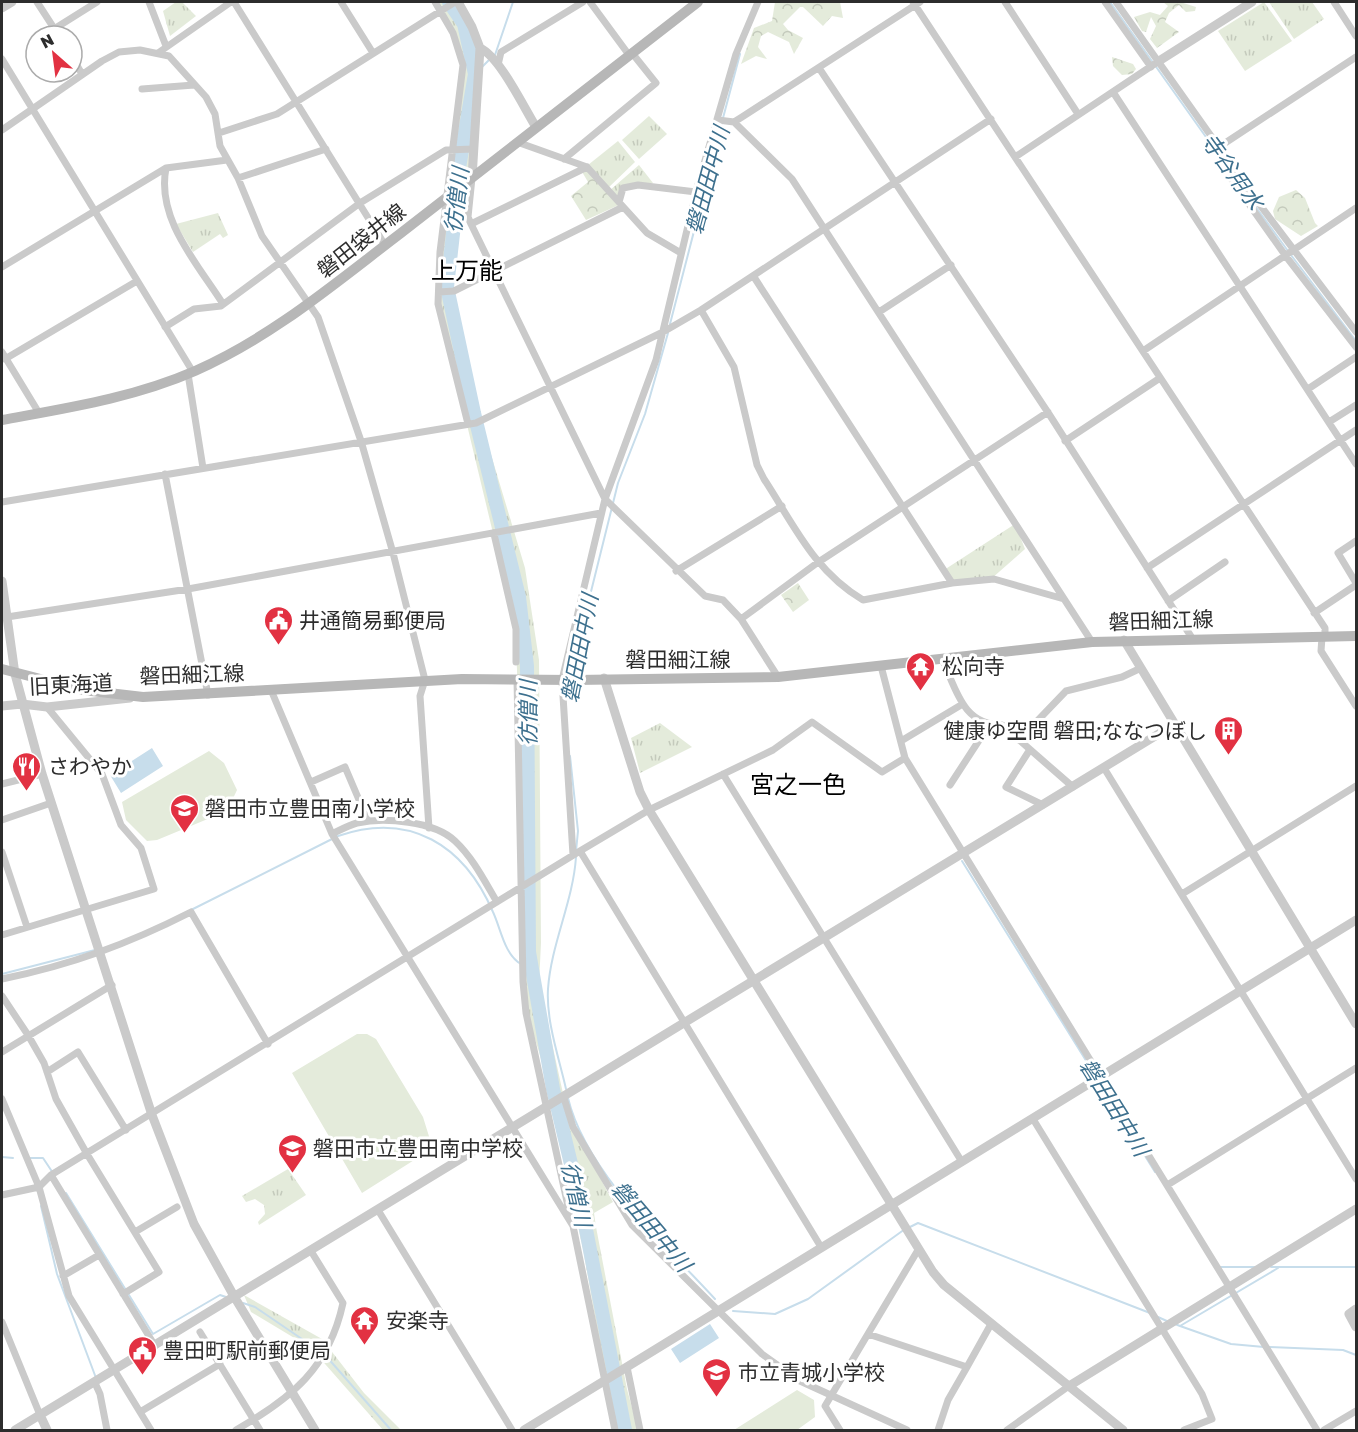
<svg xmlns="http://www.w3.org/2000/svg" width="1358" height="1432" viewBox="0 0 1358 1432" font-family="'Golos Text','Noto Sans JP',sans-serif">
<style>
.grass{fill:url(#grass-tufts)}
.forest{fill:url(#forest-crowns)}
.garden{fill:#e4ebdb}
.water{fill:#c7ddeb}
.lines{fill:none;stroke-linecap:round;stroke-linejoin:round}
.stream{stroke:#c7ddeb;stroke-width:2}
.river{stroke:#c7ddeb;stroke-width:14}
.minor{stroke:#cacaca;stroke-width:7}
.tertiary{stroke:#cacaca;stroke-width:9}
.secondary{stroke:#b7b7b7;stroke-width:10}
.labels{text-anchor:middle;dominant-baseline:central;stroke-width:6;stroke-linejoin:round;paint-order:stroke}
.street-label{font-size:21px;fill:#2d2d2d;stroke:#fff}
.poi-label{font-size:21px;fill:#2d2d2d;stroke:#fff;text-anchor:start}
.water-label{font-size:22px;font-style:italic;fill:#3d708e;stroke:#fff}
.quarter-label{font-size:24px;fill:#000;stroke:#fff}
</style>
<defs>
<pattern id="grass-tufts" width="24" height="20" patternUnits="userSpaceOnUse" patternTransform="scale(1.5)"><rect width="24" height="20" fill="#e4ebdb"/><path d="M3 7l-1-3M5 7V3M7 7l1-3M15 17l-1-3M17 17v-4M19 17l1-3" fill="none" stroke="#c4cabc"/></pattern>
<pattern id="forest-crowns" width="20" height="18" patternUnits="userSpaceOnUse" patternTransform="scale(1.5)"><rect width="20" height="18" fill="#e4ebdb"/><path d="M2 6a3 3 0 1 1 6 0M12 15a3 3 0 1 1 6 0" fill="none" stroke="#c4cabc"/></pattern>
</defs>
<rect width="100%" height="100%" fill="#fff"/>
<path class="grass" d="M176,2H182L196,16L170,36L163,11Z
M435,2H457L480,48L475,147L466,200L449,269L463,358L472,380L480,418L525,568L539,660L541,943L539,984L564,1098L573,1127L613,1202L594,1213L596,1227L627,1389L638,1430H615L583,1249L542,1062L525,1006L516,629L438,304L443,229L461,93L460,50Z
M1264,2L1292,41L1245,71L1218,31Z
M1269,2H1312L1324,19L1294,39Z
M649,116L667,134L639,159L622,140Z
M618,141L635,162L607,189L588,165Z
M639,165L653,183L623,188L616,199L609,191Z
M218,213L228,235L223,238L220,234L193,252L176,224Z
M1015,524L1025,549L991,579L952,583L944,570Z
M660,723L692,747L640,773L631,738Z
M288,1169L306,1195L259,1225L258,1222L265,1214L264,1205L255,1199L246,1202L242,1196Z
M244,1295L322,1339L364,1393L401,1430H383L311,1348L251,1312Z"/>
<path class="forest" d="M775,2H840L843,18L832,16L823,26L803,7H800L783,24L788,30L803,38L794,54L789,42L768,32L761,36L758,47L767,59L756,56L741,64L754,28L772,21Z
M1163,2H1180L1196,7L1195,11L1186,12L1179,5L1169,13L1165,22L1179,32L1157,48L1150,39L1156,26L1151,17L1146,32L1142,31L1134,17L1150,12L1160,15L1168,6Z
M1112,57L1133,64L1136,69L1132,74L1122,75L1113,66Z
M587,167L621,204L586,220L571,196L588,182L581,170Z
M1296,190L1305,198L1315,223L1318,226L1301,236L1275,219L1273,211L1279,197Z
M798,583L809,600L793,612L781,595Z"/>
<path class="garden" d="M209,751L224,763L237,790L227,811L157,840L147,841L126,820L122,802Z
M357,1034H367L376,1039L423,1117L432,1146L419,1157L362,1193L292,1073Z
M797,1390L814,1400L815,1417L797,1430H734Z"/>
<path class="water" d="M152,748L163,766L121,793L110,775Z
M710,1324L719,1338L680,1363L671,1349Z"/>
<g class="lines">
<path class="stream" d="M1110,2L1228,168
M495,55L513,2
M481,68L490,59
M723,118L740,54
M1231,173L1288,251
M1291,255L1356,341
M670,324L722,123
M570,676L618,483L645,414L668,333
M570,756L578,831L576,851
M962,861L1095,1075
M191,910L338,836C410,811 464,845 493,912C501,929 504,954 521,964
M526,966L532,969
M2,974L95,950
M1098,1080L1155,1172
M566,1089C559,1058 546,1021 548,989C551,944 573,902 576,857
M568,1098C585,1170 666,1246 715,1299
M2,1157L13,1158
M28,1158H43L53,1173
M66,1193L153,1334L220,1295L226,1297
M41,1206L57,1274L96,1378
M910,1227L918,1223L1150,1313
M1220,1267H1256
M1271,1267H1356
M243,1303L255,1307L321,1352
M733,1311L775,1314L808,1299L905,1229
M1158,1317L1169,1322
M1175,1324L1180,1326L1278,1268
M1180,1326L1231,1344L1264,1347
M1269,1347L1343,1350L1356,1355
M326,1356L391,1430"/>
<path class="river" d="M449,2L464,24L475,74L454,197V225L447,287L474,413L519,597L527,666L529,952L553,1089L583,1214L625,1430"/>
<path class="minor" d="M37,2L59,36
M149,2L166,46
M234,2L385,245
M341,2L373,53
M435,2L453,33L463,65L440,252L438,304L468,424
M590,2L629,55
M913,2L1325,628V637
M1005,2L1078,114
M1105,2L1151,67
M1116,2L1260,205L1356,332
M1334,2L1356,36
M54,29L97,2
M158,53L231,2
M72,57L82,74
M2,59L193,372
M498,65L501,52L583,2
M819,68L1049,414L1192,638
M142,89L194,85
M1113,92L1356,464
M718,120L734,122L742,117L920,2
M734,122L792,179L1092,642
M2,130L102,61L119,52L140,50L169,56L206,97L215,114L220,146L238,178L262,236L318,317L361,441L393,553L425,680L420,696L429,828
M219,133L277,114L455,2
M517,142L587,167L647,233L681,253
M1219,147L1356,57
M1015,157L1159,61
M564,159L656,83L632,53
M1233,167L1227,173L1285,255L1356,347
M166,168C156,219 197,263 223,304
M238,178L326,149
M472,178L468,217L471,224L605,499L705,596L723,600L741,619L778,677
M619,202L623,188L638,185L696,192
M471,224L587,167
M2,267L166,168L227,160
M754,277L952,583
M439,292L454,291L623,207
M701,310L734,367L757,465L764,479C794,525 814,571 863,600L952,583L994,579L1064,599
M879,312L951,265
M165,327L194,309L221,306L360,203L446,150L474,149
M1143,351L1356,208
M2,352L39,413
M5,359L137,281
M188,374L203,468
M1308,389L1356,357
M1329,422L1356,405
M1065,441L1160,378
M165,474L208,695
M2,502L476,423L663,332L701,310L991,119
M494,534L516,629V662
M1356,541L1338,553L1356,583
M1147,568L1356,430
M676,571L782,506
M1168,601L1225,562
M1314,613L1356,585
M7,617L188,589L601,513
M741,619L817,563L1048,412
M1322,637L1321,651L1356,706
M942,659C956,688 962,725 1002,725L1073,787
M881,666L905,758L1317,1430
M517,679L523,982L526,1013L571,1220
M271,690L332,834L573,1226L615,1430
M1019,740L1066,691L1122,677L1141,668
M901,741L961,705
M1029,751L1006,787L1043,805
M1104,768L1356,1179
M723,774L962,1162
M311,782L345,767L368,821
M2,784L42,774
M950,785L989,725
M2,820L51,803
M332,834C340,830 349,825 357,823C384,817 434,821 455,841C473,858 484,880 497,902
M580,851L821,1247
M2,852L27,927
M573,855L562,680L605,499L656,360L697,188L736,54L758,2
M1182,894L1356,786
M2,935L154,889L141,848L121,825L102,774L47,707
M2,979C71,965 128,944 191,912L268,1044
M2,996L28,1035L44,1063L56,1099L87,1154L159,1272L123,1294
M2,1052L112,985
M47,1072L78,1052L126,1130
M564,1098L573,1127L632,1225L762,1354L800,1381L907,1430
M2,1099L39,1187L69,1296L151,1430
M1033,1119L1202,1394L1212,1419L1184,1430
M51,1175L155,1346
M1169,1184L1356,1068
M2,1195L39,1187L51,1175L580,851L649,810L773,750L812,722L882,772L905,758
M378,1210L512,1430
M135,1232L177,1207
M63,1276L99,1255
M2,1322L40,1415
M200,1332L260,1430
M868,1334L967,1367L991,1324
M627,1367L640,1430
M95,1383L100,1394L107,1430
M140,1412L220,1364
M236,1430C292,1398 329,1368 343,1303L311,1251
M840,1430L825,1406L918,1250
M938,1430L948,1400L967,1367
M1007,1430L1069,1386
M1324,1430L1356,1411"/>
<path class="tertiary" d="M458,2L472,27L480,48C500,57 524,108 536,127
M2,8L12,2
M1159,61L1252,2
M472,178L480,48
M2,581L15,674L42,774L152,1115L194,1224L235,1298L315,1430
M1124,640L1356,1024
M604,678L640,792L649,810L933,1272L944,1285L1123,1430
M2,706L22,704L47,707L130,698
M1356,1309L1349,1314L1356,1327
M1069,1386L1356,1209
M40,1415L47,1430
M15,1430L1175,724
M524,1430L1356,920"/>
<path class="secondary" d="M2,420C67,408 133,398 195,371C272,337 334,284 401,233C501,156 599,78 698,2
M2,669L83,690L143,697L462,679L576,680L778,677L1092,642L1356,636"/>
</g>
<defs>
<symbol id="civic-pin" viewBox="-11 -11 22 30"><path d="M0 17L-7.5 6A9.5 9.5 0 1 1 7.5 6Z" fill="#e23142" stroke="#fff"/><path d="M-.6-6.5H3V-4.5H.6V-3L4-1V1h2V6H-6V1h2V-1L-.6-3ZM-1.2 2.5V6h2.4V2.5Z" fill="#fff"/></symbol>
<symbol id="temple-pin" viewBox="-11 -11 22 30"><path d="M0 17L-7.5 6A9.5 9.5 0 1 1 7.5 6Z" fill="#e23142" stroke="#fff"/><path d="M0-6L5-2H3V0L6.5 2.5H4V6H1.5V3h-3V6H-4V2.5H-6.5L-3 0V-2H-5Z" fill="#fff"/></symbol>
<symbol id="building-pin" viewBox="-11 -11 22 30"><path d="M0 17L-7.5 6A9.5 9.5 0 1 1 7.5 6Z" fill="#e23142" stroke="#fff"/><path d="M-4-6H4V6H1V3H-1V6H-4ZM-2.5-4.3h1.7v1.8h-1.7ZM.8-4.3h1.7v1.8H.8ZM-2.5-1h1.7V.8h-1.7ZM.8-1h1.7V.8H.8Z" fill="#fff"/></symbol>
<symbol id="restaurant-pin" viewBox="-11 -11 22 30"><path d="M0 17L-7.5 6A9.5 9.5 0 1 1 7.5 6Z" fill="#e23142" stroke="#fff"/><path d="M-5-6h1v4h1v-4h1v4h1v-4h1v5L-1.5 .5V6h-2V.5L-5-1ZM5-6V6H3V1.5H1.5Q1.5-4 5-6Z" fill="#fff"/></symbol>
<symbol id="school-pin" viewBox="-11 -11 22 30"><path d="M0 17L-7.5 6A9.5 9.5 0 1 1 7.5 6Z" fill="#e23142" stroke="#fff"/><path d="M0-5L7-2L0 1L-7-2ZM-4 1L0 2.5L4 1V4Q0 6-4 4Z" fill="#fff"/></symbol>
</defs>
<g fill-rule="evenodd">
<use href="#civic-pin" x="262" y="604" width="33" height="45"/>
<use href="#temple-pin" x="904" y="650" width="33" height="45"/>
<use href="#building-pin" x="1212" y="714" width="33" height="45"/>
<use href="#restaurant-pin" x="10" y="750" width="33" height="45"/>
<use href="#school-pin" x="168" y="792" width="33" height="45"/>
<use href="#school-pin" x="276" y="1132" width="33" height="45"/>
<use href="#temple-pin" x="348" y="1304" width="33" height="45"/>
<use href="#civic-pin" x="126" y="1334" width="33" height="45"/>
<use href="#school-pin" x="700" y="1356" width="33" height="45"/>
</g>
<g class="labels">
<g class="street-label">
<text transform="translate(361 240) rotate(-38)">磐田袋井線</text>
<text transform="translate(1161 620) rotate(-2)">磐田細江線</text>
<text x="678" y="659">磐田細江線</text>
<text transform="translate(192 674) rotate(-2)">磐田細江線</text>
<text transform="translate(71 684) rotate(-3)">旧東海道</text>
</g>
<g class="poi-label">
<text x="299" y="620">井通簡易郵便局</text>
<text x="942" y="666">松向寺</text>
<text x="1207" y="730" text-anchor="end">健康ゆ空間 磐田;ななつぼし</text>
<text x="48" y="766">さわやか</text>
<text x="205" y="808">磐田市立豊田南小学校</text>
<text x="313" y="1148">磐田市立豊田南中学校</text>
<text x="386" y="1320">安楽寺</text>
<text x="163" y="1350">豊田町駅前郵便局</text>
<text x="738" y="1372">市立青城小学校</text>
</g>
<g class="water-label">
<text transform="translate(1233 171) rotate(54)">寺谷用水</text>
<text transform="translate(707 180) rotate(-75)">磐田田中川</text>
<text transform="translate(456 200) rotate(-83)">彷僧川</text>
<text transform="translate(579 648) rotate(-79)">磐田田中川</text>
<text transform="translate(527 713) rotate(-90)">彷僧川</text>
<text transform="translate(1115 1107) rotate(58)">磐田田中川</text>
<text transform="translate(577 1194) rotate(77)">彷僧川</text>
<text transform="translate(652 1226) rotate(50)">磐田田中川</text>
</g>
<g class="quarter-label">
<text x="467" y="269">上万能</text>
<text x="798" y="783">宮之一色</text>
</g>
</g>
<rect width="1358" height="1432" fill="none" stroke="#2d2d2d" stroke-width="6"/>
<g transform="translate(54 54) rotate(332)"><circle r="28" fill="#ffffff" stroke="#ababab" stroke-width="1.5"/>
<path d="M0-4.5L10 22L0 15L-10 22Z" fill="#e23142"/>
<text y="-9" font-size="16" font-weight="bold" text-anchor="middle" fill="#2d2d2d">N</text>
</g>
</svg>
